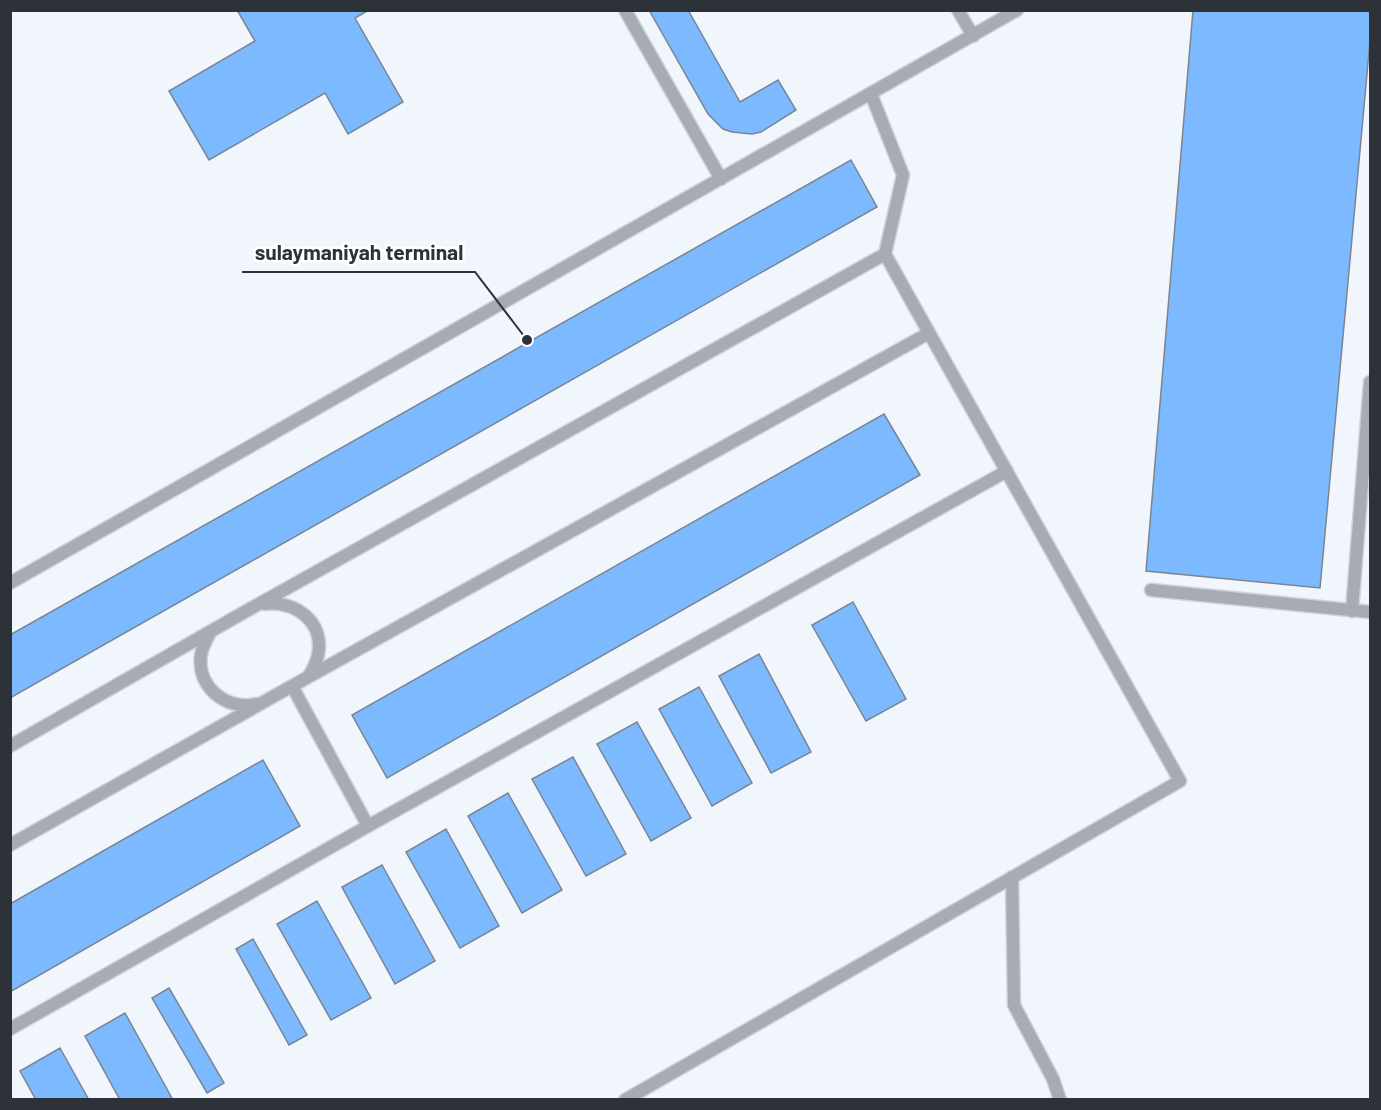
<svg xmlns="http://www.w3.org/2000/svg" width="1381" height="1110" viewBox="0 0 1381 1110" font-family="Barlow,sans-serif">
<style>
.building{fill:#7cb9ff;stroke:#798592;stroke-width:1.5}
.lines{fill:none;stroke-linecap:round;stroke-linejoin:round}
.service-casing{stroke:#ced3d9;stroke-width:15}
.service{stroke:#a7acb3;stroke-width:12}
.leader{fill:none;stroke:#2d3238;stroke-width:2}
.callout-dot{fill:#2d3238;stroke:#fff;stroke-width:2}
.callout-label{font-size:21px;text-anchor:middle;font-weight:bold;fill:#2d3238;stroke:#fff;stroke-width:5;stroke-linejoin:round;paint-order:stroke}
</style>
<rect width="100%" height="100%" fill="#f1f6fc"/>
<path class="building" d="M237,10H369L355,18L403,102L348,134L325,93L209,160L169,91L255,41Z
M649,10H688L740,102L778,80L796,110L761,132L752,134L732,132L723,129L708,114Z
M1193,10H1370V41L1320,588L1146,571Z
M851,160L877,207L10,698V635Z
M884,414L920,475L387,778L352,715Z
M853,602L906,699L866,721L812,625Z
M759,654L811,752L771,773L719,676Z
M699,687L752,783L712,806L659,709Z
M637,722L691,818L651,841L597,744Z
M573,757L626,854L586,876L532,779Z
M263,760L300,826L10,992V904Z
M508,793L562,890L522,913L468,816Z
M446,829L499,926L460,948L406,852Z
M382,865L435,961L395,984L342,887Z
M317,901L371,998L331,1020L277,924Z
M253,939L307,1035L289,1045L236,949Z
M169,988L224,1083L207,1093L152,998Z
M125,1013L173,1100H120L85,1036Z
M60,1048L89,1100H36L20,1071Z"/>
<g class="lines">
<defs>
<path id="service" d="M625,10L721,179
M958,10L973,36
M10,583L1017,10
M1151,590L1370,612
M265,604C295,600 325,622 318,655C316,664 313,670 308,677
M1352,611L1370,382
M210,633C206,640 202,647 201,655C196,686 226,711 256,704
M292,686L368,826
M10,746L241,614L885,254
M10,845L292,686L929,333
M1012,877L1014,1005L1053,1079L1060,1100
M10,1029L368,826L1007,471
M625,1100L1180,781L885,254L903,175L871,94"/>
</defs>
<use href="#service" class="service-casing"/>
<use href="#service" class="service"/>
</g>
<path class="leader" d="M527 340L475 272H242"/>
<circle class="callout-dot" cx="527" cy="340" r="6"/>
<g class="callout-label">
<text x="359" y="260">sulaymaniyah terminal</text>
</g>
<rect width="1381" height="1110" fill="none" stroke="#2d3238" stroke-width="24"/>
</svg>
